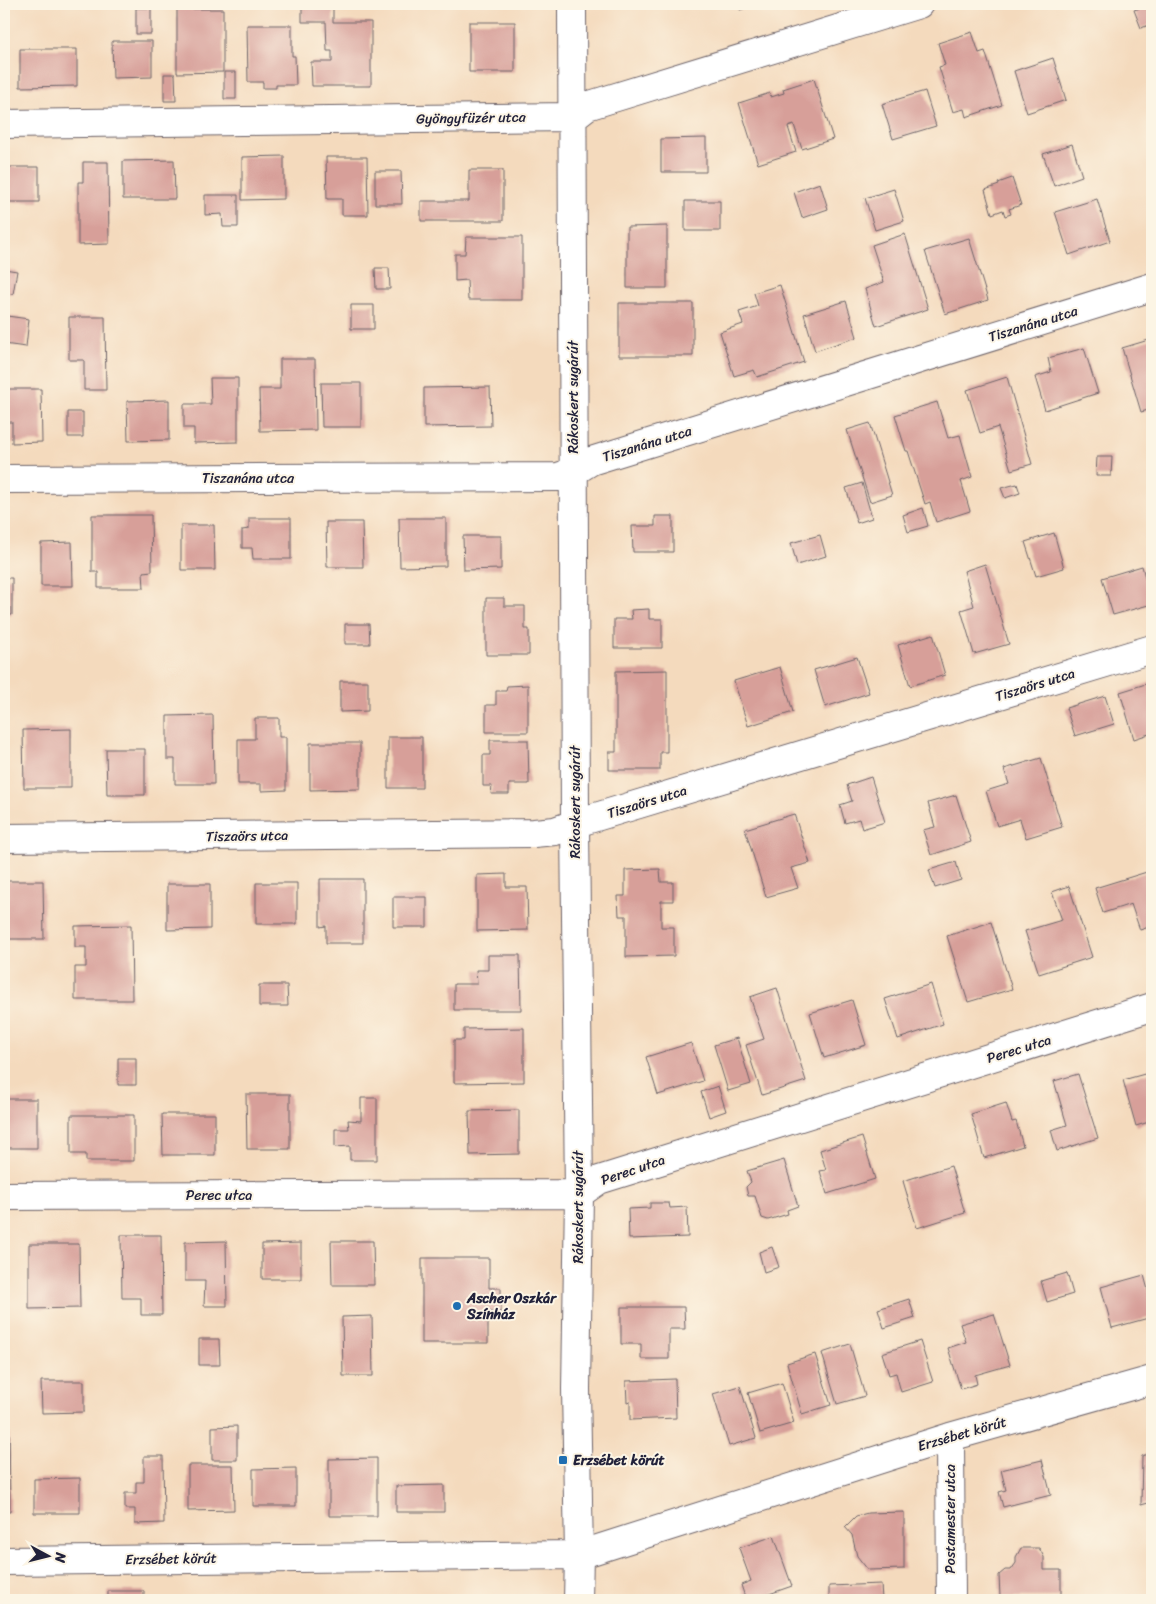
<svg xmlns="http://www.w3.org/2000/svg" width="1156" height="1604" viewBox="0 0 1156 1604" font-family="Sriracha,sans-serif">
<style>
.building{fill:#d79f99}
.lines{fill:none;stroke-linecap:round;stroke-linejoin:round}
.minor-casing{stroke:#6c6268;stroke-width:30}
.minor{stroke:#fff;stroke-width:28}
.poi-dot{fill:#1f6fb2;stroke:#fcf5e5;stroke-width:2}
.labels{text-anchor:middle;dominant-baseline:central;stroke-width:4;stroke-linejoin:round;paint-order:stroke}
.street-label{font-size:14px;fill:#22223b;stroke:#fcf5e5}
.poi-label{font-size:14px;font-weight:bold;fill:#22223b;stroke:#fcf5e5;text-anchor:start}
</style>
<rect width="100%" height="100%" fill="#fcf5e5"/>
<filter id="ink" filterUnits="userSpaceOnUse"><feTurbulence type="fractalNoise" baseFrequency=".02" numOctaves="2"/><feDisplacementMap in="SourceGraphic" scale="10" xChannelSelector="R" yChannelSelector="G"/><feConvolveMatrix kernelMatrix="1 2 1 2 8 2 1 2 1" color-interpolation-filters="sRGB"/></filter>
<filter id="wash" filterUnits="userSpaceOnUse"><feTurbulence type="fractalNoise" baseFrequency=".0096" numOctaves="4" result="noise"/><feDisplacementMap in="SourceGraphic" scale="20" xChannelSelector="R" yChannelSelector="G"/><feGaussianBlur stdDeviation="1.12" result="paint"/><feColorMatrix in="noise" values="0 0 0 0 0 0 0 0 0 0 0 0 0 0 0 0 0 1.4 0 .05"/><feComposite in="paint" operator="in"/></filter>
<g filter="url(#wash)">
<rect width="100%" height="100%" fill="#f4dabd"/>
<g id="blocks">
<path class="building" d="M302,4H333V22H371V86H312L311,62H332V51H327L326,22H302Z
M738,4H757L740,10Z
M1152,4V24L1141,28L1134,10Z
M136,8H151V34H136Z
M177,9H223V72L177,73Z
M469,22H515V72H469Z
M247,25H292V56H295L296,85H276V88H263V82H248Z
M972,32L979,53L985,51L1002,105L966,117L964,109L953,112L939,67L945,65L938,43Z
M112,41H152V77L113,78Z
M20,49H77V86L20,87Z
M1053,58L1066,100L1027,113L1014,71Z
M224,72H236V99H224Z
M164,74H175L176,101H164Z
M814,79L833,139L802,149L794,125L788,127L796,152L758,164L739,103L770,93L771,97L784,93L783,89Z
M925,91L936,126L893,139L882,104Z
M706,138V172H661V139Z
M1072,144L1082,176L1054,186L1043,154Z
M284,156V199L242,200V157Z
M326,157H367L368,215H342V199H327Z
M174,160L175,199H123V161Z
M83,162H108L109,244L78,245V182H83Z
M4,167H39V202H4Z
M469,170H503V221H421V201H469Z
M375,171H401L402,204H375Z
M1012,178L1021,205L1009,209L1011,214L1005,216L1003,210L992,214L985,190L999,185L998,183Z
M820,183L828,209L802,218L794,192Z
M894,189L904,221L875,230L865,198Z
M205,195H238V227H223L222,214L205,215Z
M1097,199L1110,241L1069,255L1055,212Z
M685,201H720V231H685Z
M667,226V288H627V227Z
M905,234L928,309L876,326L865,289L884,282L872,245Z
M466,237H522V300H468L467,280L455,281V254H465Z
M969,238L988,300L945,314L925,251Z
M375,268H389L390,289H376Z
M4,269L17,271L13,294L4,293Z
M780,285L804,362L757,377L754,370L734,376L720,332L743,324L739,312L758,306L754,293Z
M846,301L857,337L815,351L804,314Z
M619,303H693V356H619Z
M351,305H374V329H351Z
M7,316L29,319L26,347L4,344V329H5Z
M69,317H105L106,390H84V360H69Z
M1152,339V409L1141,412L1122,348Z
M1084,348L1098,393L1045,410L1035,377L1051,372L1048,358Z
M280,359H315L316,430L260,431L259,389H280Z
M1007,377L1032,464L1011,470L998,427L980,433L967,390Z
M210,378H238V442L194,443V428H184V404H211Z
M321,383H361V427H322Z
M490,387L491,426L424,427V388Z
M4,389H41L42,442L12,443V422H4Z
M169,400V440L128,441L127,401Z
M937,402L948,438L960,435L972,477L961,481L970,511L936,522L930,502L925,504L908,451H906L895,415Z
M68,412H83V437H68Z
M870,423L892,495L870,502L847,430Z
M1097,457H1112L1111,476H1096Z
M862,483L872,518L857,523L846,488Z
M1017,484L1020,493L1005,498L1001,488Z
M923,508L928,526L908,532L903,515Z
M92,515H151L152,571L143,572L144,588H98V572H92Z
M655,516H673V552H633L632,526H655Z
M249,518H291V559H253L252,548H242V530L249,529Z
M399,518H446V566L400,567Z
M326,522H362L363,567H327Z
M181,525H214L215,570H181Z
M1054,533L1064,568L1036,576L1025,542Z
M820,535L826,556L797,565L791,543Z
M463,536H501V569L464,570Z
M72,542L73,586H41V543Z
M985,564L1009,644L974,654L961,610L974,606L964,571Z
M1142,566L1152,604L1113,615L1102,578Z
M4,578H12V615H4Z
M486,598H504V606H525V629H529V655H486Z
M649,609V619H662V648H614V619H632L631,610Z
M345,624H369L370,644H345Z
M933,634L945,675L910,686L898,645Z
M857,657L869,693L825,707L814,670Z
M780,667L793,712L748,726L734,681Z
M667,670V752H660V770H609V752H616V671Z
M340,681H368V711L340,712Z
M1152,682V733L1134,739L1120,692Z
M528,685V732H486V705H496V691H506L507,686Z
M1105,696L1114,724L1075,736L1066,708Z
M213,715L214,784H175V759H167V716Z
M255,718H279V737H286V790L261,791V784H238V739H255Z
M71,729V788H24L23,730Z
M388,737H422V788H388Z
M490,740H528L529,784H509V794H491L492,786H483V755H490Z
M310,743H360V789L310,790Z
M106,749H145V795H107Z
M1041,758L1062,827L1026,838L1020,819L997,826L986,791L1009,784L1004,769Z
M871,777L885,822L862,829L859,819L845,823L840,805L852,801L847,785Z
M956,795L971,842L931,855L923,830L935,827L928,803Z
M794,814L810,863L791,868L798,888L766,897L745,829Z
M956,862L961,880L935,888L929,870Z
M660,869L661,882H673V901H661V927H674V956L626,957V916H619L618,896H625V870Z
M1150,871L1152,878V926L1140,930L1131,904L1103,913L1095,888Z
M506,874V887H527L528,930L477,931V875Z
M320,879H363V943H326V926L320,927Z
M4,881H43L44,939H4Z
M256,883H297V924H256Z
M167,884H210V929L167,930Z
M1069,886L1092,957L1039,974L1025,931L1062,920L1052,892Z
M393,897H427V927H393Z
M991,922L1012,989L968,1002L947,936Z
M131,925L132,1000H75V967H86V947H75V926Z
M488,955H520L521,1010H454V984H477L476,970H488Z
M931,984L943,1024L898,1039L885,999Z
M259,985H287L288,1006H259Z
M777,988L806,1081L762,1095L746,1045L764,1039L750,997Z
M852,1000L866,1045L824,1058L810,1013Z
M524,1028V1082L454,1083V1040H464V1029Z
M737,1038L751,1084L728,1091L714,1045Z
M691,1043L703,1081L658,1095L646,1057Z
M118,1058H136V1085H118Z
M1152,1072V1121L1136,1126L1123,1080Z
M1078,1074L1098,1138L1057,1151L1051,1130L1067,1125L1054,1081Z
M718,1086L726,1111L709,1117L701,1092Z
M246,1094H290V1149H247Z
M361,1098H377V1160H350V1146L335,1147V1129H349L348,1120L361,1121Z
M4,1099H37V1148H4Z
M1006,1103L1012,1122L1016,1121L1023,1146L984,1158L971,1114Z
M519,1110V1154L470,1155L469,1111Z
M162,1114H215V1155H163Z
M71,1115H134V1161H86V1154H71Z
M862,1137L875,1179L827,1194L820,1171L826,1170L820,1150Z
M784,1160L798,1206L787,1210L788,1214L768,1220L762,1218L755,1196H748L746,1187L751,1182L747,1171Z
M951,1166L965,1213L917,1228L903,1181Z
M650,1203H669L670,1208L687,1207L688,1237L629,1239L628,1209L650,1208Z
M121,1235H161L162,1315H141V1298H122Z
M226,1241L227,1306H204L205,1281H185V1242Z
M331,1241H373L374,1285H332Z
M301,1243V1279H262V1244Z
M29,1244H79L80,1308L29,1309Z
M772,1247L779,1267L764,1272L759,1252Z
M422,1258H489V1288H501V1312H488V1343H422Z
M1067,1273L1073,1294L1047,1302L1041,1281Z
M1144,1275L1152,1305V1317L1112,1328L1101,1287Z
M909,1299L915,1318L884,1328L878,1309Z
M621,1307H684L685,1329H669V1359H641V1344H621Z
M994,1314L1010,1365L975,1375L977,1384L961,1389L948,1348L966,1342L960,1324Z
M372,1316L373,1376H343L342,1317Z
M199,1339H219L220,1365H199Z
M920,1341L933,1382L901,1392L896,1373L889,1375L882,1353Z
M850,1344L865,1396L837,1404L822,1353Z
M815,1354L831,1405L802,1414L787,1363Z
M675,1379L676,1418L630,1420V1401L627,1402L626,1381Z
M41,1381H84V1412L42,1413Z
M782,1383L794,1423L760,1433L748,1393Z
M740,1386L756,1438L729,1446L713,1394Z
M4,1410H9L10,1512H4Z
M237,1426V1460H212V1427Z
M1152,1452V1502L1141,1505L1142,1456Z
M144,1456H163L164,1523L135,1524V1509H125V1493H136V1482H144Z
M377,1458V1516H329V1459Z
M1042,1460L1051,1495L1003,1507L999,1492L1006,1490L1001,1470Z
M188,1465H233L234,1510L188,1511Z
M296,1468V1506H253V1469Z
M80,1478V1513H34V1479Z
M444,1485V1512H396V1486Z
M904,1512V1569L868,1570L857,1556L852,1535L845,1527L856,1516L868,1513Z
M774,1536L792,1586L752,1600H746L741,1585L751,1581L739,1548Z
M1021,1548H1039L1044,1557V1570H1061V1597H1000L999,1575L1005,1570H1011L1016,1563V1557Z
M881,1584L882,1600H829V1586Z
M108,1591H144V1600H108Z"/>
</g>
</g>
<g filter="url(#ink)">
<use href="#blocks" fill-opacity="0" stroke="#6c6268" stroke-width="1"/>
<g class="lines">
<defs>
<path id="minor" d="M572,4L575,825L579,1194L576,1389L579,1555L578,1600
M4,124L573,117L587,106L919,4
M4,479L558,477L573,472L591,461L1152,287
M4,838L534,833L555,831L586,820L1152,649
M4,1196L579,1194L599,1180L1152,1007
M950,1437L951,1600
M4,1561L579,1555L950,1437L1152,1380"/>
</defs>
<use href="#minor" class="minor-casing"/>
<use href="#minor" class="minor"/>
</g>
</g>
<g class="poi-dot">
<circle cx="457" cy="1306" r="5"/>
<rect x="558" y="1455" width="10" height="10" rx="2.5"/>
</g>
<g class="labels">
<g class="street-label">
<text transform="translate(471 118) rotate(-1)">Gyöngyfüzér utca</text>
<text transform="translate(1033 324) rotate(-17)">Tiszanána utca</text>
<text transform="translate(573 397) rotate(-90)">Rákoskert sugárút</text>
<text transform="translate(647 444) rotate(-17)">Tiszanána utca</text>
<text x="248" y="478">Tiszanána utca</text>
<text transform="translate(1035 685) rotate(-17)">Tiszaörs utca</text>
<text transform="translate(575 802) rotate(-90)">Rákoskert sugárút</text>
<text transform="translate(647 802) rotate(-17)">Tiszaörs utca</text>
<text transform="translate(247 836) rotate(-1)">Tiszaörs utca</text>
<text transform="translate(1019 1049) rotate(-17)">Perec utca</text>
<text transform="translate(633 1170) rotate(-19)">Perec utca</text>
<text x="219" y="1195">Perec utca</text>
<text transform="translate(578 1207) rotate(-90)">Rákoskert sugárút</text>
<text transform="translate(962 1434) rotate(-16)">Erzsébet körút</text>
<text transform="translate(950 1519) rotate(-90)">Postamester utca</text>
<text transform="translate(171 1559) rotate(-1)">Erzsébet körút</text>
</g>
<g class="poi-label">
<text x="467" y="1298">Ascher Oszkár<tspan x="467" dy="16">Színház</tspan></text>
<text x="573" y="1460">Erzsébet körút</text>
</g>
</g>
<rect width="1156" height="1604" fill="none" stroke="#fcf5e5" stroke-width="20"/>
<g transform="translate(48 1556) rotate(97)" stroke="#fcf5e5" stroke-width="4" paint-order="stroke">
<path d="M0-4L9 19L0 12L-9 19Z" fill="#22223b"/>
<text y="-8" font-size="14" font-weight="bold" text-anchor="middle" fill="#22223b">N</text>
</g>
</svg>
